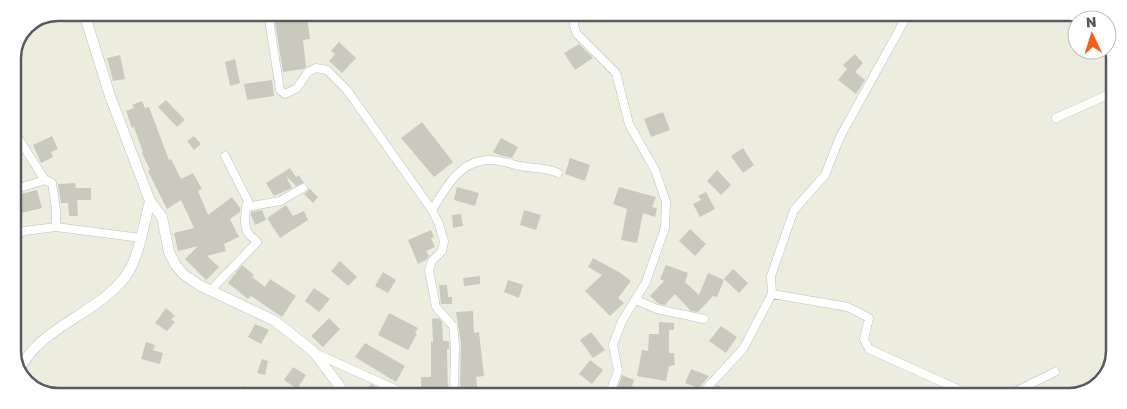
<svg xmlns="http://www.w3.org/2000/svg" width="1127" height="409" viewBox="0 0 1127 409" font-family="'Golos Text',sans-serif">
<style>
.building{fill:#cac9be}
.lines{fill:none;stroke-linecap:round;stroke-linejoin:round}
.street-casing{stroke:#bec0c8;stroke-width:9}
.secondary-casing{stroke:#bfc1ca;stroke-width:11}
.street{stroke:#fff;stroke-width:8}
.secondary{stroke:#fff;stroke-width:10}
.rim{fill:none;stroke:#585a62;stroke-width:2.5}
</style>
<rect width="100%" height="100%" fill="#ededdf"/>
<path class="building" d="M307,17L310,39L303,40L306,67L303,69L283,72L275,22Z
M339,42L356,58L342,73L329,61L335,54L331,51Z
M579,44L593,58L575,70L564,53Z
M855,54L863,63L855,72L865,80L856,94L838,80L847,69L843,65Z
M120,55L125,79L113,81L107,58Z
M235,59L240,83L230,86L225,62Z
M272,80L274,96L247,100L244,84Z
M166,100L185,120L177,127L158,107Z
M142,101L145,108L149,107L169,160L171,159L181,179L193,173L202,189L198,191L208,215L232,197L240,208V212L230,219L239,237L224,244L226,251L207,256L219,267L206,280L185,259L198,246L178,251L174,233L194,228L181,200L167,209L148,171L150,170L142,153L143,152L134,127L132,128L126,111L134,108L132,105Z
M663,112L670,130L651,137L644,119Z
M422,122L453,162L434,177L401,138Z
M52,136L58,149L51,152L53,157L41,163L33,145Z
M194,136L201,144L194,150L187,141Z
M501,138L518,147L512,158L499,155L493,152Z
M743,148L754,165L743,173L731,156Z
M570,158L590,165L585,181L565,174Z
M290,168L296,177L299,175L304,183L296,186L286,176L292,188L274,196L266,183Z
M717,170L731,185L721,195L707,181Z
M75,183L76,188H91V200H77L78,216H69L68,203H61L58,184Z
M457,187L479,193L475,206L454,200Z
M619,187L656,197L652,207L657,208L655,217L643,213L637,243L621,240L627,209L613,204Z
M309,188L318,197L313,203L304,194L308,191Z
M37,190L42,208L13,215V196Z
M706,192L715,209L700,217L693,204L701,200L698,196Z
M286,205L293,216L304,211L308,220L280,238L267,218Z
M262,210L266,220L255,225L251,215V212Z
M524,210L541,215L536,230L520,225Z
M461,214L463,226L453,228L452,215Z
M690,229L706,244L695,256L679,241Z
M431,230L434,237L431,238L435,247L426,251L429,256L426,260L418,264L408,240Z
M593,258L619,272L631,281L618,298L624,303L610,316L585,291L602,275L588,267Z
M340,261L357,277L348,286L331,271Z
M242,265L254,275L252,277L265,287L270,279L296,296L282,317L251,296L248,299L228,283Z
M666,265L688,273L685,282L699,295L708,273L724,280L717,297L713,296L698,312L691,311L675,294L665,305L659,304L650,296L664,281L660,279Z
M733,269L748,283L739,293L724,279Z
M383,272L396,280L388,293L375,286Z
M480,276V284L464,286L463,278Z
M508,280L523,285L519,298L504,292Z
M439,285H447L448,297H452V304H441Z
M314,288L330,299L319,312L305,301Z
M166,308L175,316L171,319L175,322L167,331L155,323Z
M473,311L474,333L479,332L484,376L476,377L478,395H462L460,383L461,344L456,312Z
M389,313L418,328L415,333L417,334L408,350L378,335Z
M329,318L340,329L323,347L311,336Z
M439,318L442,322L443,341H449V349H447L448,395H421V377H431V341L433,343L432,319Z
M659,322L674,323V330H669V353H674L675,365L669,366L666,381L637,376L642,350L648,351L649,334H659Z
M255,324L269,330L261,344L248,337Z
M721,326L737,337L726,353L709,341Z
M591,332L605,350L593,358L580,340Z
M146,342L155,345L153,350L163,353L160,364L141,359Z
M365,343L405,366L396,382L355,357Z
M262,359L268,361L265,375L257,373Z
M590,360L603,370L592,384L579,374Z
M293,367L306,375L297,389L284,380Z
M691,369L709,376L699,388L685,383Z
M622,375L634,380L629,396L615,395Z
M371,384L374,386L386,395H363Z
M717,385L742,396H711L713,393L711,392Z
M243,386L265,394V395H240Z"/>
<g class="lines">
<defs>
<path id="street" d="M268,13L280,90L285,94L297,88L308,72L316,68L327,70L347,90L432,210L439,224L444,241L442,251L432,261L429,270L436,307L453,326L455,345L454,395
M572,14L575,29L577,34L616,73L629,124L655,170L666,202L665,228L646,282L622,321L613,345L618,371L609,395
M1056,118L1114,92
M13,130L45,180L52,183L56,209V227
M13,190L45,180
M246,207L280,201L303,188
M432,210C444,191 457,165 481,161C494,158 507,163 520,166C533,169 546,167 558,173
M13,237L24,231L56,227L141,238
M210,291L257,242C255,239 250,236 248,233C243,225 245,210 248,201L225,156
M772,294L848,307L869,318L864,339L869,349L973,396
M636,300L657,309L704,319
M315,353L408,395
M698,396L705,390L743,349L772,294L771,276L794,210L825,175L840,137L908,14
M1006,396L1055,372"/>
<path id="secondary" d="M84,13L110,96L150,201L162,217L169,252L175,264L183,274L199,285L275,321L314,352L346,395
M19,370C40,327 97,314 125,277C139,259 144,223 150,201"/>
</defs>
<use href="#street" class="street-casing"/>
<use href="#secondary" class="secondary-casing"/>
<use href="#street" class="street"/>
<use href="#secondary" class="secondary"/>
</g>
<path d="M0 0H1127V409H0ZM58 21H1069A37 37 0 0 1 1106 58V351A37 37 0 0 1 1069 388H58A37 37 0 0 1 21 351V58A37 37 0 0 1 58 21Z" fill="#fff" fill-rule="evenodd"/>
<path class="rim" d="M58 21H1069A37 37 0 0 1 1106 58V351A37 37 0 0 1 1069 388H58A37 37 0 0 1 21 351V58A37 37 0 0 1 58 21Z"/>
<g transform="translate(1092 35) rotate(356)"><circle r="24" fill="#ffffff" stroke="#bcbdc0"/>
<path d="M0-4L9 19L0 12L-9 19Z" fill="#f85e1a"/>
<text y="-8" font-size="14" font-weight="bold" text-anchor="middle" fill="#585a62">N</text>
</g>
</svg>
